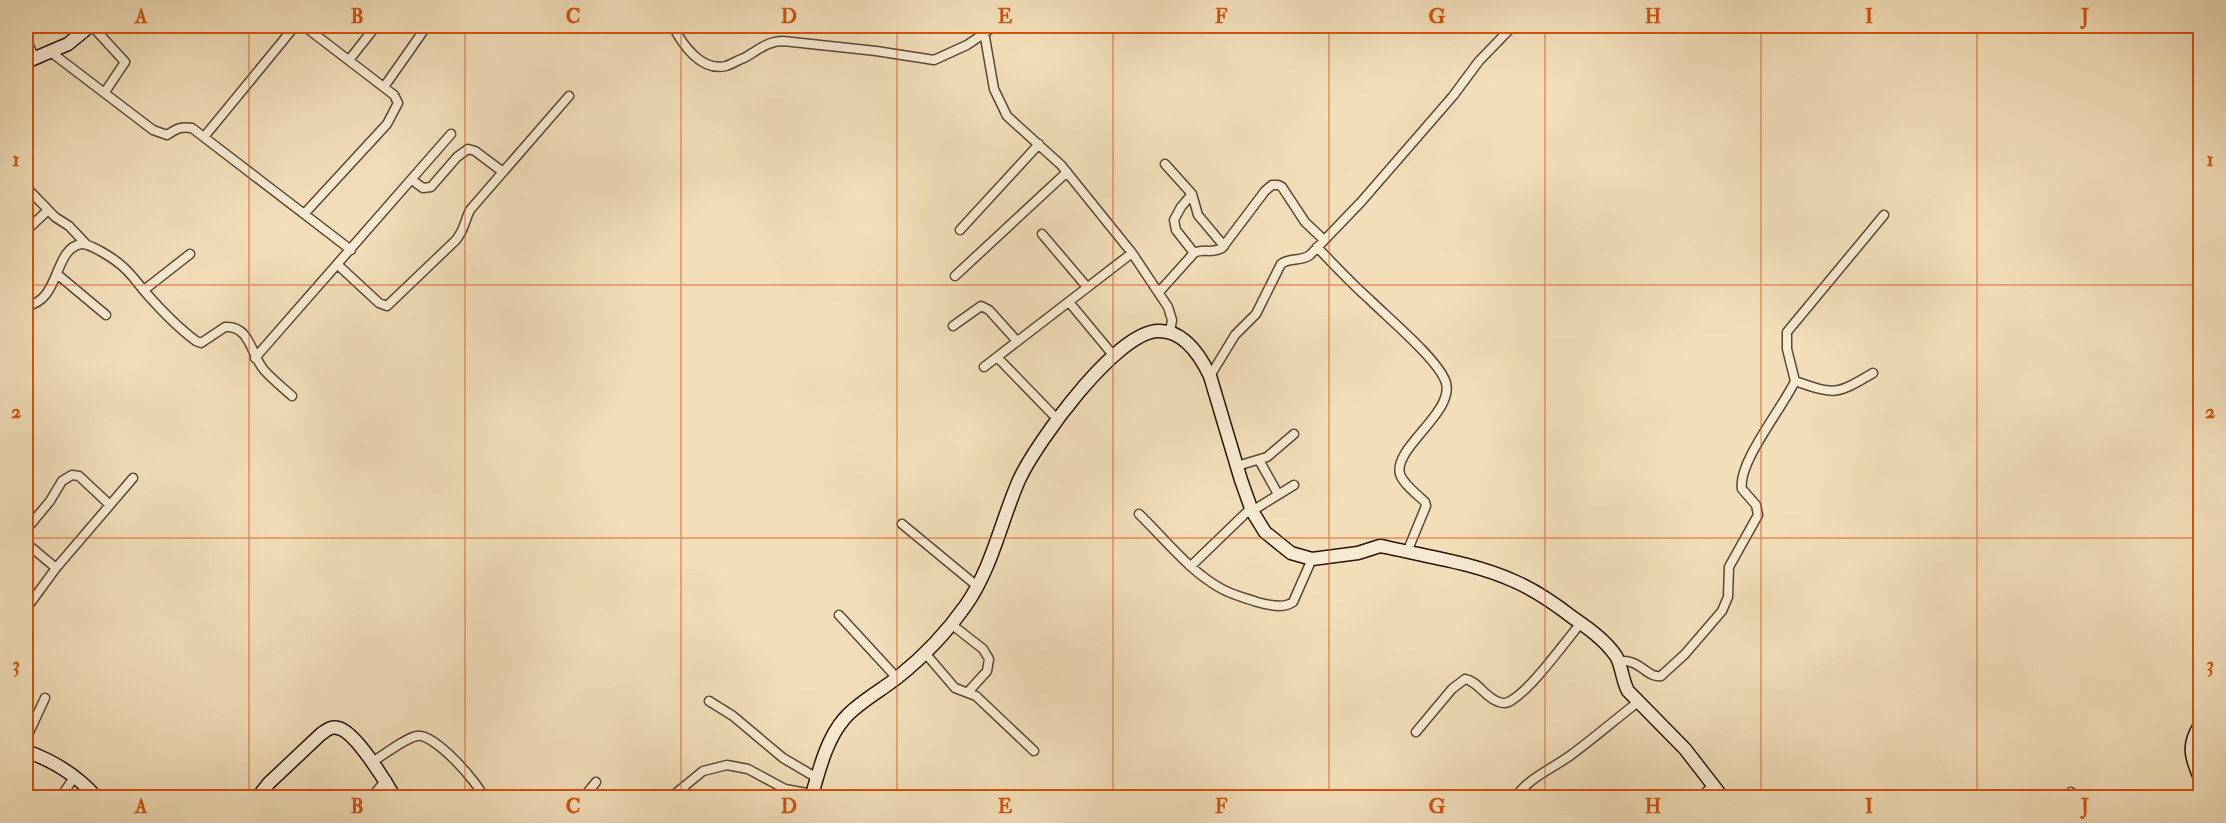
<svg xmlns="http://www.w3.org/2000/svg" width="2226" height="823" viewBox="0 0 2226 823" font-family="'IM FELL Double Pica',serif">
<style>
.lines{fill:none;stroke-linecap:round;stroke-linejoin:round}
.street-casing{stroke:#5b4735;stroke-width:11}
.secondary-casing{stroke:#291409;stroke-width:15}
.street{stroke:#f7ead2;stroke-width:8}
.secondary{stroke:#f7ead2;stroke-width:12}
.grid{fill:none;stroke:#d5520c;stroke-width:1.5;stroke-opacity:0.55}
.neatline{fill:none;stroke:#d5520c;stroke-width:2}
.grid-label{font-size:20px;text-anchor:middle;font-weight:bold;fill:#d5520c}
</style>
<rect width="100%" height="100%" fill="#f2dfba"/>
<filter id="stains"><feTurbulence type="fractalNoise" baseFrequency=".00333" numOctaves="4"/><feColorMatrix values="0 0 0 0 .2 0 0 0 0 .09 0 0 0 0 .02 0 0 0 .5 -.17"/></filter>
<radialGradient id="worn" r=".72"><stop offset=".6" stop-color="#630" stop-opacity="0"/><stop offset="1" stop-color="#630" stop-opacity=".3"/></radialGradient>
<g class="lines">
<defs>
<path id="street" d="M92,26L125,62L105,92
M304,26L394,95L398,103L387,124L305,213
M673,26C682,44 701,72 726,66C732,64 738,60 744,58C757,51 767,41 783,41L876,51L934,60L967,45L995,26
M983,26L994,89L1007,116L1061,165L1132,253L1168,307L1172,320L1170,332
M26,39L35,59
M52,53L153,130L167,135C176,129 181,126 192,128L351,250
M349,60L376,26
M384,87L424,30L433,26
M204,137L295,26
M1165,164L1192,194L1198,215L1224,246
M412,180L423,188L431,187L457,157L468,149L475,151L503,172
M26,187L55,217L69,226L87,245
M1192,194L1181,207L1174,220L1176,230L1194,253
M960,230L1039,144
M26,231L48,210
M1042,234L1087,287
M1317,247C1334,265 1351,283 1369,299C1387,317 1440,361 1446,383C1454,413 1393,448 1400,474C1403,484 1418,495 1425,502L1426,506L1407,552
M338,265L379,303L387,306L456,240C465,229 464,222 470,210L569,96
M57,274L106,315
M955,276L1067,172
M144,290L190,254
M1159,292L1194,253C1203,248 1212,254 1222,248L1265,191L1272,185H1278L1282,187L1305,222L1324,240
M1069,302L1113,355
M26,306C61,301 53,249 81,244C90,243 114,259 121,265C131,273 138,284 146,293C161,310 177,327 196,341L201,343L225,327C250,325 251,355 264,370C272,379 283,388 292,396
M953,326L981,306L989,310L1017,341
M997,357L1058,420
M255,358L451,134
M984,367L1132,253
M1210,376L1235,335L1256,314L1281,264C1290,257 1301,262 1310,255L1361,202L1453,96L1479,61L1513,26
M1795,381C1835,395 1836,395 1873,373
M1259,460L1278,494
M1237,466L1267,457L1294,434
M1252,511L1294,485
M1139,514C1165,539 1190,572 1222,589C1233,595 1245,598 1257,602C1268,605 1284,609 1293,602L1312,559
M902,524L977,586
M26,530L50,501L62,481L72,475L79,476L110,505
M26,543L56,568
M1191,566L1251,508
M26,609L56,568L133,478
M839,615L897,678
M951,624L983,649L989,659L987,671L968,692
M925,653L955,688L976,696L1034,751
M1619,661C1641,659 1646,678 1661,676L1685,654L1722,611L1728,597L1729,567L1758,515L1756,505L1742,489C1737,463 1784,406 1795,381L1787,349V332L1884,215
M709,701L733,716L783,758L817,778
M1416,732L1452,689L1465,679C1478,681 1485,698 1499,702C1504,704 1508,703 1512,700C1533,687 1564,643 1581,623
M26,739L45,698
M372,762C384,755 405,738 417,736C434,733 478,782 484,798
M60,798L75,776
M371,798L385,781
M583,798L596,782
M670,798L703,771L727,765L748,769L785,789L812,794
M1515,798C1528,778 1552,769 1571,755C1594,738 1616,719 1638,702
M1699,798L1713,786
M2068,798L2071,792"/>
<path id="secondary" d="M26,62L68,44L90,26
M2200,725C2187,746 2191,757 2200,778
M26,751C54,761 77,775 97,798
M257,798L269,783L321,734C327,730 331,726 338,728C355,731 386,782 395,798
M811,798C819,771 826,740 844,719C857,703 882,690 898,677C923,657 947,632 966,605C992,568 1001,521 1019,480C1036,443 1116,332 1158,331C1184,330 1200,355 1210,376L1241,480L1252,511L1265,532L1291,553L1312,559L1358,553L1380,546L1386,547C1429,557 1474,563 1514,581C1535,590 1554,603 1572,617C1588,628 1605,640 1616,656C1622,666 1622,680 1628,691L1685,749L1723,798"/>
</defs>
<use href="#street" class="street-casing"/>
<use href="#secondary" class="secondary-casing"/>
<use href="#street" class="street"/>
<use href="#secondary" class="secondary"/>
</g>
<path class="grid" d="M249,26V798M465,26V798M681,26V798M897,26V798M1113,26V798M1329,26V798M1545,26V798M1761,26V798M1977,26V798M26,285H2200M26,538H2200"/>
<rect width="2226" height="823" fill="none" stroke="#f2dfba" stroke-width="66"/>
<rect x="33" y="33" width="2160" height="757" class="neatline"/>
<g class="grid-label">
<text x="141" y="23">A</text>
<text x="357" y="23">B</text>
<text x="573" y="23">C</text>
<text x="789" y="23">D</text>
<text x="1005" y="23">E</text>
<text x="1221" y="23">F</text>
<text x="1437" y="23">G</text>
<text x="1653" y="23">H</text>
<text x="1869" y="23">I</text>
<text x="2085" y="23">J</text>
<text x="16" y="166">1</text>
<text x="2210" y="166">1</text>
<text x="16" y="418">2</text>
<text x="2210" y="418">2</text>
<text x="16" y="671">3</text>
<text x="2210" y="671">3</text>
<text x="141" y="813">A</text>
<text x="357" y="813">B</text>
<text x="573" y="813">C</text>
<text x="789" y="813">D</text>
<text x="1005" y="813">E</text>
<text x="1221" y="813">F</text>
<text x="1437" y="813">G</text>
<text x="1653" y="813">H</text>
<text x="1869" y="813">I</text>
<text x="2085" y="813">J</text>
</g>
<rect width="100%" height="100%" filter="url(#stains)"/>
<rect width="100%" height="100%" fill="url(#worn)"/>
</svg>
